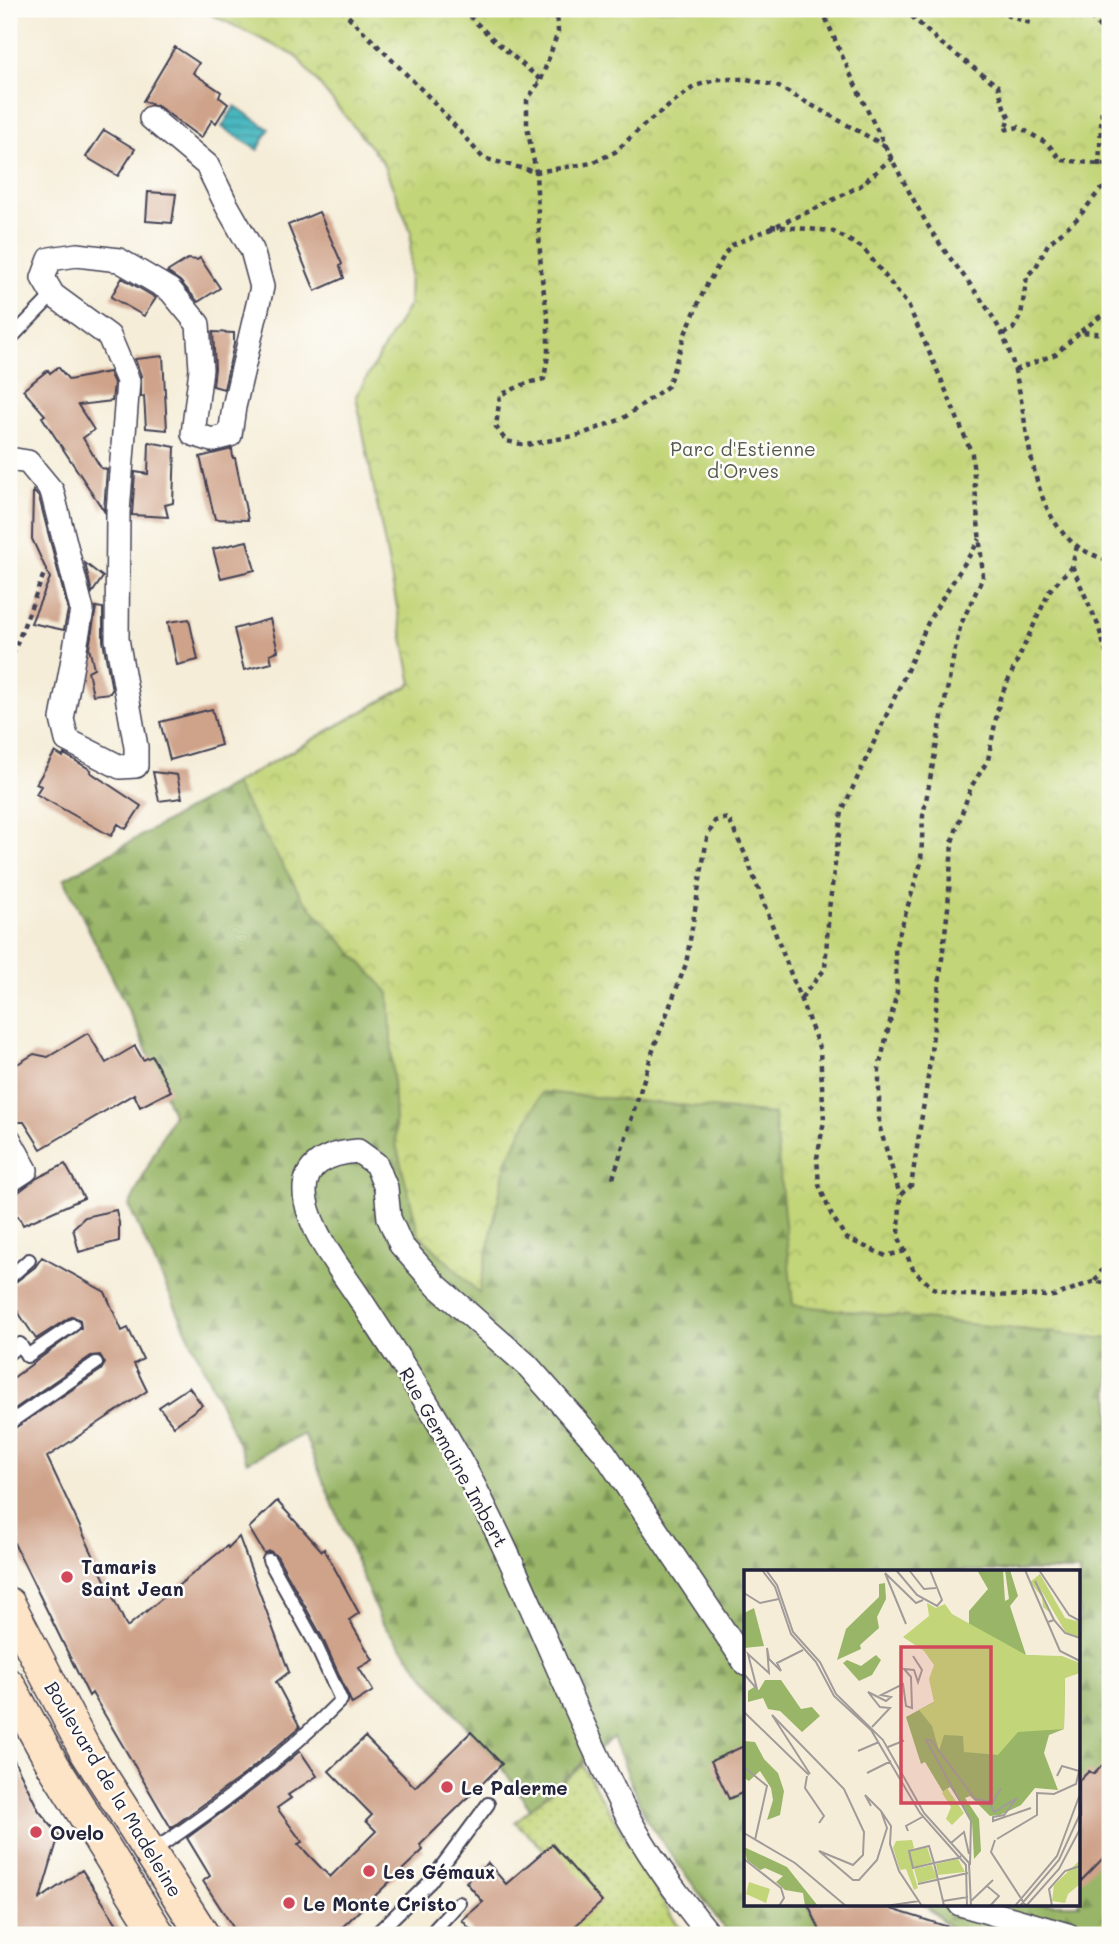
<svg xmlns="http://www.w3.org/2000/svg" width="1119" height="1944" viewBox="0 0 1119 1944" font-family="Mali,sans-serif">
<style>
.forest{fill:url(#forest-firs);stroke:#5e6c52;stroke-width:2}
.park{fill:url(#park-crowns);stroke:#727c5a;stroke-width:2}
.garden{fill:url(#garden-dots);stroke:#727c5a;stroke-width:2}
.water{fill:url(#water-rules);stroke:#366d7e;stroke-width:2}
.building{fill:#cfa38a}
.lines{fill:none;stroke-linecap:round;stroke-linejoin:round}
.lane-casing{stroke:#424053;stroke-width:16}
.street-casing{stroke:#424053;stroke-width:26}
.secondary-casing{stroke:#424053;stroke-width:35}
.path{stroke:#424053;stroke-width:4.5;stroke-dasharray:5 5;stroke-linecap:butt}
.lane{stroke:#fff;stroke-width:12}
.street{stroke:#fff;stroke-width:23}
.secondary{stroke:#fee4c6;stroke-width:32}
.poi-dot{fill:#d1495b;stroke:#fdfcf7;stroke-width:2.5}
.labels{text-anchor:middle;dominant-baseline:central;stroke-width:5;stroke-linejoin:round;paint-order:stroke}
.park-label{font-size:19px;fill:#52584d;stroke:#fdfcf7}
.street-label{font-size:19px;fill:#22223b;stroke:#fdfcf7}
.poi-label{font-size:19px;font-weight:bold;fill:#22223b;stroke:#fdfcf7;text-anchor:start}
.inset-road{fill:none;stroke:#a19c99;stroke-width:2}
.view{fill:#d1495b;fill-opacity:0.15;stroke:#d1495b;stroke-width:3.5}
.inset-edge{fill:none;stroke:#22223b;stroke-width:3.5}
</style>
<defs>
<pattern id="forest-firs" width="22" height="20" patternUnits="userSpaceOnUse" patternTransform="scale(1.75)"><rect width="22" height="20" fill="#99b668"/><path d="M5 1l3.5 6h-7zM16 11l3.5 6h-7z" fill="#7c9457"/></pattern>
<pattern id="park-crowns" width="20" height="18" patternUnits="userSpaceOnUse" patternTransform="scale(1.75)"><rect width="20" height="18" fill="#c2d578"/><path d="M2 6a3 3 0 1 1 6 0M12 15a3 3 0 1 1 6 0" fill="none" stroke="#a6b769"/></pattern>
<pattern id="garden-dots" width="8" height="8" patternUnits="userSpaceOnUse" patternTransform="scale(1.75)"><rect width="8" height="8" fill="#c2d578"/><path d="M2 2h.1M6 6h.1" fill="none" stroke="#a6b769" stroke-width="1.8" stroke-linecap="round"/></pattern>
<pattern id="water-rules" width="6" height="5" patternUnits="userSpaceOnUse" patternTransform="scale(1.75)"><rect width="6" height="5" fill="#49b8c0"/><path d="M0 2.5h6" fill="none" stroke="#3c959d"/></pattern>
</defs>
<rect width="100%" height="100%" fill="#fdfcf7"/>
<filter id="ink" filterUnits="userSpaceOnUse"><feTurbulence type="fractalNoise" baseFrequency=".0143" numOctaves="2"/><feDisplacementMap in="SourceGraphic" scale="14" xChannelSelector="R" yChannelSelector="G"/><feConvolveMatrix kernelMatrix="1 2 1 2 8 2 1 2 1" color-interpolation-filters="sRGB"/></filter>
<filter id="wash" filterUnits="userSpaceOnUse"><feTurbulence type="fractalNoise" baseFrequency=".00686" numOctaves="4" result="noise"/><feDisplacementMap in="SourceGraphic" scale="28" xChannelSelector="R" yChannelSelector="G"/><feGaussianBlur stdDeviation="1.57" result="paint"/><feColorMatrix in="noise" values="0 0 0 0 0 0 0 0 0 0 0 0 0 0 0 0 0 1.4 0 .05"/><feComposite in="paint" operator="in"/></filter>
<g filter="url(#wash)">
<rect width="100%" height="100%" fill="#f5edd8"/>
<path class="forest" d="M1110,9V1935H960L923,1904H1079V1571H746V1904H808L822,1935H729L646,1819L613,1737L530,1809L496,1758L470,1732L381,1622L304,1434L247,1462L129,1206L173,1114L139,1032L64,879L609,573Z"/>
<path class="park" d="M200,9H1110V1339L793,1305L774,1114L542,1092L506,1162L479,1293L419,1234L396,1144L389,993L303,899L234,784L412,684L356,396L409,305L411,232L382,161L296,56Z"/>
<path class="garden" d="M582,1765L672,1917L687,1935H548L543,1928L589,1892L515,1822Z"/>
<path class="water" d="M235,106L269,129L258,150L222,127Z"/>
<g id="blocks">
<path class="building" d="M175,47L199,63L193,73L221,92L219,97L228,104L216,123L212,120L201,138L159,107L143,101Z
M104,130L135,149L118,176L86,157Z
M148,192L176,194L172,223L146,221Z
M319,212L342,264L340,266L344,278L315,291L288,225Z
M200,258L220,288L198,302L180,281L167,272L188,259L197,260Z
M122,278L156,298L144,316L111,297Z
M213,332L234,333V344L224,389L213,386L215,368Z
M163,356L167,430L146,428L144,396L141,397V376L135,359Z
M58,367L69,380L109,372L114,383L112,401L78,405L94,430L83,438L101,468L107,469L104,511L42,417L45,415L23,390L48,370L50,373Z
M149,442L175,447L173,503L165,505L168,517L132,515L135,472L148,474Z
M232,449L233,458H235L248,520L215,519L200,457Z
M33,491L39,497L68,610L64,630L31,623L50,578L32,539Z
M247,541L255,570L221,578L213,549Z
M85,563L103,577L92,593Z
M96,607L103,608V641L112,690L110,693L93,695L88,671L94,668L89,648Z
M189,619L198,660L177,665L168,622Z
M270,619L278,651L270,654L272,663L244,670L234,629Z
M212,709L221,745L170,760L160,722Z
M55,752L63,757L64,754L91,770L90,772L141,806L126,829L118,824L111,836L36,794L41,786L36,784Z
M153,772L177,775L182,798L159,801Z
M88,1033L106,1063L135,1046L143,1060L152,1056L171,1091L140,1107L134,1094L41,1149L24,1122H16L9,1115V1069L34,1054L48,1057Z
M65,1164L84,1198L23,1225L18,1216L9,1221V1195L17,1193L37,1178Z
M116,1210L119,1223V1241L79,1252L73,1228L85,1217Z
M42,1257L105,1292L122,1331L128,1328L143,1359L134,1364L147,1391L47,1457L127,1627L227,1546L228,1548L239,1537L289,1672L276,1682L300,1727L245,1774L171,1828L92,1693L89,1696L9,1533V1432L101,1370L105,1363L100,1355L91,1356L9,1413V1381L81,1328L80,1320L72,1316L36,1339L18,1312L9,1321V1287L35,1267Z
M189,1387L202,1405L174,1426L159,1407Z
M277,1501L322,1551L324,1549L359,1613L349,1620L373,1660L359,1668L373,1691L352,1704L322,1637L277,1556L270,1551L264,1553L249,1528Z
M471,1732L502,1764L420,1845L423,1850L334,1935H238L203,1881L210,1876L187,1838L255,1788L300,1751L317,1776L288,1795L291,1798L277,1808L302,1842L298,1844L330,1877L376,1831L366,1821L372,1815L329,1771L365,1737L415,1787Z
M746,1745V1791L729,1799L711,1761Z
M9,1750L39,1811L59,1835L40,1899L82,1870L124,1935H9Z
M1110,1758V1851L1079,1883V1781L1089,1771L1094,1774Z
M552,1844L602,1902L565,1935H475L462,1920L483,1902L466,1882L488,1863L506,1884Z
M808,1904H888L891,1909L958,1930L957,1935H822Z"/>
</g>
</g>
<g filter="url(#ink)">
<use href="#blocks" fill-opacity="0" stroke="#424053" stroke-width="2"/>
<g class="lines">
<defs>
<path id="lane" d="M9,340L53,295
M9,1278L29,1260
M9,1353L20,1344L27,1356L73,1325
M9,1423L96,1363
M151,1852C219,1807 284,1758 341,1700L314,1641L269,1560
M375,1935L430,1882L488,1804
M441,1935L435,1929L459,1903"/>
<path id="street" d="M9,459L28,462L52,491L82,610L62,719L67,740L120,767L136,766V747L117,639L118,512L128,381L109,336L53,295L43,278L50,259L77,255L119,260L170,290L198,324L201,369L193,434L212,440L230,435L234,407L262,287L252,250L227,206L207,165L151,118
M9,1139L26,1170L9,1181
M960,1904L1068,1935
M710,1935C677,1895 645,1851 621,1804C565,1694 524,1578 465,1469C434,1411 397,1356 362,1302C342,1271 313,1237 306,1201C299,1164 329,1153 358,1151L376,1164L386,1188L389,1218L401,1245L437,1286L528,1366L604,1452L746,1664"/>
<path id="secondary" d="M9,1604L85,1750L203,1935
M9,1685L53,1765L159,1935"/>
</defs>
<use href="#lane" class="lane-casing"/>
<use href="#street" class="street-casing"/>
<use href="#secondary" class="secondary-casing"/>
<path class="path" d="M341,9L431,99L483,158L536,172L592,163L615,152L644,125L695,86L719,79H747L777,86L887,147
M462,9L495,41L541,80L527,100V127L536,172L541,272L548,320V355L544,379L527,383L500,395L496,427L506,441L526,445L579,435L622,419L668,386L685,334L706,286L730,246L817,208L860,186L893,157
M822,9C852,82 888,155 927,224C951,265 992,304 1008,348C1031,408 1022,505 1077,546C1086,553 1100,557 1110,562
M904,9L938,41L998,86L1004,107L1010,118L1004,130L1019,127L1048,144L1061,160L1110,165
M987,9L1033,24
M1084,9L1110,39
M541,80L558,32L557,9
M1099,166L1102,107L1110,97
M771,226L832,231L863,248L908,305L941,379L972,454L983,577L961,624L955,649L923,816L921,863L895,948L897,992L879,1068V1125L900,1195
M1081,331L1110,309
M1003,334L1013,329L1021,315L1027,276L1036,267L1048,244L1078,218L1100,190L1110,186
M1015,370L1056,354L1080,332L1110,334
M1077,546L1072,566L1050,590L1000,698L988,760L971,787L952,842L948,908L928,1077L911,1186L900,1195L899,1238L914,1271L933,1288L961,1295L1054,1296L1095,1281L1110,1285
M1072,566L1098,625L1110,667
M9,664L45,571
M801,998L825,969L829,909L842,811L905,675L930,618L980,539
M613,1178L654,1047L686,964L707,838L715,821L728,818L745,854L820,1050L824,1121L817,1158L819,1185L831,1214L846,1238L886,1256L905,1251
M1095,1281L1110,1258"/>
<use href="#lane" class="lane"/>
<use href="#street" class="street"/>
<use href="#secondary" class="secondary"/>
</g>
</g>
<g class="poi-dot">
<circle cx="67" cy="1577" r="7"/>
<circle cx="447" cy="1787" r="7"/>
<circle cx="36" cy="1832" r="7"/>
<circle cx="369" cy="1871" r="7"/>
<circle cx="289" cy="1903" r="7"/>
</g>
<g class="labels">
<g class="park-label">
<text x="743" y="448">Parc d'Estienne<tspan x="743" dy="22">d'Orves</tspan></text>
</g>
<g class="street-label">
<text transform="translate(454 1457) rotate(61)">Rue Germaine Imbert</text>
<text transform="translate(114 1789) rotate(59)">Boulevard de la Madeleine</text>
</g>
<g class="poi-label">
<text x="81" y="1566">Tamaris<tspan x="81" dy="22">Saint Jean</tspan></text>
<text x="461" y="1787">Le Palerme</text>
<text x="50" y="1832">Ovelo</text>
<text x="383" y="1871">Les Gémaux</text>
<text x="303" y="1903">Le Monte Cristo</text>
</g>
</g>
<g transform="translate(744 1570)">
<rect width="336" height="336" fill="#f5edd8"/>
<path d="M5,312L26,319L22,333L2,324Z" fill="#c2d578"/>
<path d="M233,0H259L261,31L265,29L261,0H266L274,26L266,36L282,85L316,87L329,104L321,108L320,159L305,165L300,183L314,220L291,218L277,235L256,245L246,246L226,226L221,228L235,249L237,281L230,289L228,251L206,217L199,222L181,192L177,194L162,147L206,123L225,60V41L244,19ZM141,13L142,29L133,47L135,58L116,75L117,79L93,90L102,59L135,27V14ZM10,38L20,76L0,78V43ZM132,85L137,90L128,105L115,111L99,93L103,90L117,96ZM21,110H37L57,139L68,137L76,146L58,162L36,141L24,139L19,128L4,132V121L10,117L15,120ZM0,171L11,172L20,189L34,203L40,221L36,245L23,250L29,230L27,218L16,201L5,211L0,208ZM0,277L43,297L74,336H61L59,323L41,320L32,312L39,306L21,298L16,300L3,290Z" fill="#99b668"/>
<path d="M183,33L192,38L201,34L208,44L282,85L318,86L336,93V103L321,108L320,159L274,162L254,185L220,182L219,166L200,165L195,181L188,156L175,140L190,132L185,109L190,95L180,81L159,67L185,46Z" fill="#c2d578"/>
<path d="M296,4L321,48L336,52V67L322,63L297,20L305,42L299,37L298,27L286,12ZM203,218L220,243L208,255L202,249L207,237L198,223ZM168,270L170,278L165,282L183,277L188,292L168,298L174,318L170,320L162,299L156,300L149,278L152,271ZM214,289L221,302L194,305L192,294ZM336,290V314L324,324L321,333L308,331L310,315ZM188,295L193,308L174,313L170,299Z" fill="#c2d578"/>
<path class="inset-road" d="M18,0L31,17L47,64L72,92L90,126L127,160L176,243L222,295L223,336M22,0L33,15L49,62L76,92L92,124L139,170L180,243L225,293L227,336M152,0L173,25L193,36L198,30L186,0M165,0L180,19L192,18M281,0L316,81L336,91M295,0L325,45L336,51M291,11L310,50M0,23L16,33L35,29M304,52L310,50L321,63L336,68M162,54L141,3L172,33L179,30M0,104L13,119L4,84L25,103L23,78L25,89L37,101L33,93L59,80M0,142L65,205M128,157L146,138L136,137L124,122L142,131L147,127L137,125L159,114L162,136L168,138L167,107L160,99L170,100L174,112L178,100L169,86M144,177L159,171L156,167M114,181L135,172M0,197L23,216L11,270M123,203L147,191M66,204L28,145L100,219L120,262L119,285L109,295L75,281L109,310H115L133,290L143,258L137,241L147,256L146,274L155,301L178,336M63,206L61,218L80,246L75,253M313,206L318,196L335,201M246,233L250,242L273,228L260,245L249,247V251L287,238M127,236L121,225L137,241M164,261L162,256L180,246M0,263L51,293L102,336M253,269L293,245V223L310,224L332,214L336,197M251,270L247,282L282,336M207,273L220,262L225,284M0,289L37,318L40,328L35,336M226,295L227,251L182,170H187L231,229L249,232L257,218M174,314L224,303M243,316L255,326L246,336M199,331L224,327M227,331L249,310M142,336L175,331M200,336L199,331L194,310L190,293L185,276L165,281L169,298L190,293L214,288L217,286M271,336L313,286L336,224M276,336L315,290L336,244M282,336L315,299L336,259M308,336L305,319L321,301L336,296"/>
<path class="view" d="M157,77H247V233H157Z"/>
<rect width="336" height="336" class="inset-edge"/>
</g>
<rect width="1119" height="1944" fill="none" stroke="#fdfcf7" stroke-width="35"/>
</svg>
